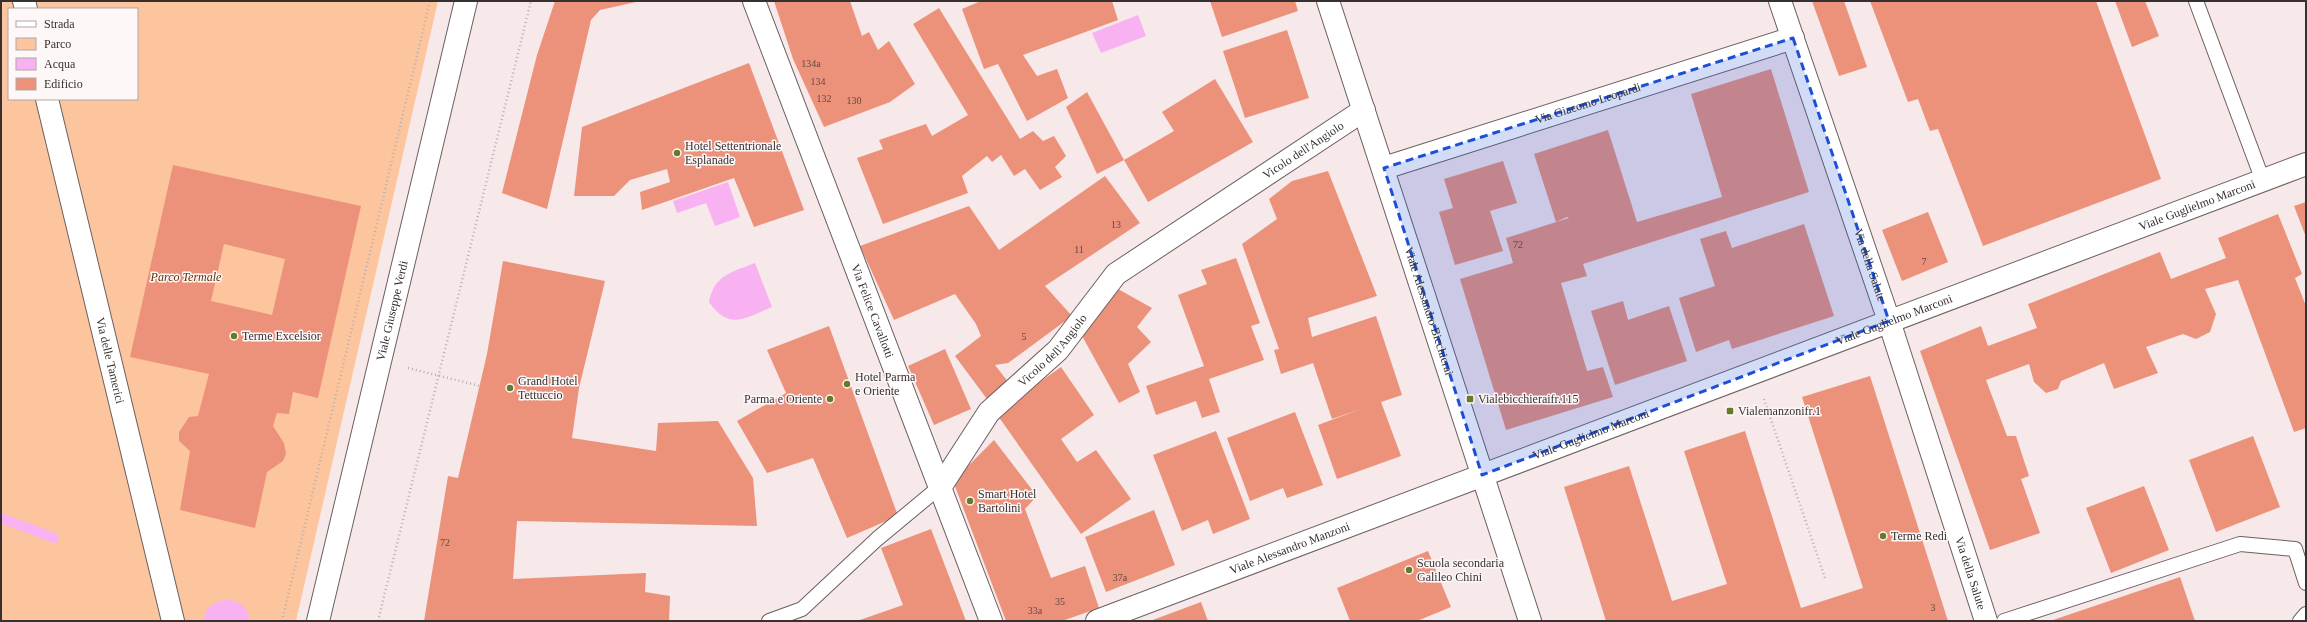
<svg xmlns="http://www.w3.org/2000/svg" width="2307" height="622" viewBox="0 0 2307 622" font-family="'Times New Roman',serif">
<style>
.green{fill:#fdc59d;fill-rule:evenodd}
.water{fill:#f9b2f1}
.lines{fill:none;stroke-linecap:round;stroke-linejoin:round}
.stream{stroke:#f9b2f1;stroke-width:10}
.building{fill:#ec927b;fill-rule:evenodd}
.lane-casing{stroke:#6c5f60;stroke-width:16}
.street-casing{stroke:#6c5f60;stroke-width:24}
.path{stroke:#bbaeaf;stroke-width:2.5;stroke-dasharray:1 3;stroke-linecap:butt}
.lane{stroke:#fff;stroke-width:14}
.street{stroke:#fff;stroke-width:22}
.marked{fill:#1d4ed8;fill-opacity:0.2;stroke:#1d4ed8;stroke-width:3;stroke-dasharray:8 5;stroke-linejoin:round}
.poi-dot{fill:#687a28;stroke:#fef7f8;stroke-width:1.5}
.labels{text-anchor:middle;dominant-baseline:central;stroke-width:3;stroke-linejoin:round;paint-order:stroke}
.number-label{font-size:10px;fill:#644844}
.street-label{font-size:12px;fill:#363031;stroke:#fef7f8}
.poi-label{font-size:12px;fill:#363031;stroke:#fef7f8;text-anchor:start}
.park-label{font-size:12px;font-style:italic;fill:#5f3002;stroke:#fef7f8}
</style>
<rect width="100%" height="100%" fill="#f7e8e9"/>
<path class="green" d="M1,1H438L296,621H1ZM9,9H137V99H9Z"/>
<path class="water" d="M1138,15L1146,36L1101,53L1092,33Z
M728,182L740,217L715,226L706,203L677,213L673,201Z
M755,263L772,307C745,318 729,331 709,302C714,275 732,272 755,263Z
M227,599C239,601 249,607 249,621H204C204,607 215,602 227,599Z"/>
<g class="lines">
<path class="stream" d="M1,518L54,538"/>
</g>
<path class="building" d="M555,1L636,2L600,10L591,20L547,209L502,193L537,55Z
M774,1H850L862,36L869,32L878,50L889,41L915,84L890,102L824,127L793,59Z
M981,1H1112L1118,20L1023,55L1037,76L1057,69L1068,98L1027,121L998,64L984,69L962,9Z
M1210,1H1295L1298,11L1222,37Z
M1812,1H1844L1867,67L1839,76Z
M1870,1H2096L2161,179L1983,246L1938,129L1930,131L1918,99L1908,102Z
M2115,1H2145L2159,36L2132,47Z
M939,8L1020,139L1033,131L1043,141L1054,136L1066,156L1055,167L1062,177L1040,190L1025,169L1014,176L1001,155L992,162L987,156L962,176L968,193L883,224L857,158L883,149L879,140L926,124L932,136L968,115L913,24Z
M1287,30L1309,98L1245,118L1223,51Z
M749,63L804,210L754,227L734,178L642,210L640,192L670,182L667,169L630,180L614,196H574L582,127Z
M1771,69L1809,192L1583,264L1587,276L1561,283L1587,371L1603,367L1613,397L1506,430L1460,279L1513,263L1506,238L1569,218L1567,217L1556,222L1534,154L1608,130L1637,222L1722,197L1691,94Z
M1215,79L1253,142L1148,202L1124,160L1174,131L1162,112Z
M1087,92L1124,160L1097,174L1066,107Z
M1503,161L1517,203L1490,211L1503,251L1455,265L1439,212L1453,208L1444,179Z
M173,165L361,206L318,398L293,392L289,414L277,413L273,426L284,443L286,454L283,461L267,472L255,528L180,510L190,451L179,441V432L189,417L198,416L209,374L130,357ZM224,244L285,259L272,315L211,301Z
M1328,171L1377,296L1308,318L1312,337L1376,316L1402,395L1381,402L1401,456L1337,479L1318,425L1361,409L1332,419L1313,363L1281,374L1274,350L1279,349L1242,244L1277,219L1269,199L1292,181Z
M1105,176L1140,223L1045,286L1072,316L1008,363L995,365L1009,383L987,399L955,356L981,336L976,324L955,294L894,320L860,246L969,206L999,250Z
M2306,202V237L2294,206Z
M1928,212L1948,262L1902,281L1882,230Z
M2278,214L2302,274L2295,278L2306,306V428L2294,432L2238,280L2205,289L2216,314L2210,332L2196,339L2183,334L2146,347L2158,373L2114,389L2104,363L2061,381L2058,389L2046,393L2034,382L2029,364L1986,380L2007,436H2016L2029,476L2021,479L2040,533L1990,550L1920,351L1981,326L1988,346L2037,328L2028,304L2160,252L2171,279L2226,258L2218,238Z
M1804,224L1834,316L1732,349L1729,340L1696,352L1679,298L1715,286L1700,239L1726,231L1732,248Z
M1236,258L1260,323L1251,326L1264,360L1209,379L1220,412L1202,418L1196,401L1156,415L1146,386L1204,366L1178,295L1207,284L1201,270Z
M503,261L605,281L579,388L572,438L656,451L658,423L718,421L753,478L757,526L517,521L513,579L646,573L645,592L670,596L669,621H424L448,476L458,478L487,354Z
M1118,289L1152,308L1137,327L1151,342L1128,364L1140,392L1119,403L1081,334Z
M1623,301L1628,320L1669,306L1687,361L1615,385L1591,311Z
M829,326L898,516L847,538L813,458L767,473L737,421L786,393L767,350Z
M945,349L971,409L934,425L908,366Z
M1061,367L1094,415L1061,439L1077,462L1096,450L1131,499L1081,534L996,413Z
M1870,376L1948,621H1606L1564,487L1629,466L1672,601L1727,584L1684,451L1745,431L1801,608L1863,588L1802,397Z
M1295,412L1323,485L1287,498L1283,488L1250,501L1227,438Z
M1216,431L1250,519L1213,534L1208,520L1182,531L1153,455Z
M2253,436L2280,507L2216,532L2189,460Z
M994,440L1037,496L1025,509L1051,578L1085,566L1099,608L1062,621H1006L953,481Z
M2144,486L2169,550L2111,573L2086,508Z
M1154,510L1175,565L1106,592L1085,537Z
M931,529L966,621H857L903,605L881,548Z
M1428,551L1451,607L1417,621H1350L1337,588Z
M2180,577L2195,621H2050Z
M1201,602L1208,621H1150Z"/>
<g class="lines">
<defs>
<path id="lane" d="M2196,1L2263,181
M769,621L802,609L877,539L941,486
M2004,621L2240,544L2295,549L2306,583
M2300,621L2306,614"/>
<g id="street">
<path d="M24,1L26,9"/>
<path id="s1" d="M754,1L991,621"/>
<path id="s2" d="M1328,1L1530,621"/>
<path id="s3" d="M1780,1L1889,321L1986,621"/>
<path id="s4" d="M47,99L173,621"/>
<path id="s5" d="M1384,168L1793,38"/>
<path id="s6" d="M941,486L989,412L1058,350L1116,274L1364,110"/>
<path id="s7" d="M318,621L466,1"/>
<path id="s8" d="M1097,621L2306,164"/>
</g>
</defs>
<use href="#lane" class="lane-casing"/>
<use href="#street" class="street-casing"/>
<path class="path" d="M408,368L480,386
M1764,399L1825,578
M282,621L430,1
M378,621L531,1"/>
<use href="#lane" class="lane"/>
<use href="#street" class="street"/>
</g>
<path class="marked" d="M1793,38L1889,321L1482,475L1384,168Z"/>
<g class="poi-dot">
<circle cx="677" cy="153" r="4"/>
<circle cx="234" cy="336" r="4"/>
<circle cx="847" cy="384" r="4"/>
<circle cx="510" cy="388" r="4"/>
<circle cx="830" cy="399" r="4"/>
<rect x="1466" y="395" width="8" height="8" rx="2"/>
<rect x="1726" y="407" width="8" height="8" rx="2"/>
<circle cx="970" cy="501" r="4"/>
<circle cx="1883" cy="536" r="4"/>
<circle cx="1409" cy="570" r="4"/>
</g>
<g class="labels">
<g class="number-label">
<text x="811" y="63">134a</text>
<text x="818" y="81">134</text>
<text x="824" y="98">132</text>
<text x="854" y="100">130</text>
<text x="1116" y="224">13</text>
<text x="1518" y="244">72</text>
<text x="1079" y="249">11</text>
<text x="1924" y="261">7</text>
<text x="1024" y="336">5</text>
<text x="445" y="542">72</text>
<text x="1120" y="577">37a</text>
<text x="1060" y="601">35</text>
<text x="1933" y="607">3</text>
<text x="1035" y="610">33a</text>
</g>
<g class="street-label">
<text stroke="none"><textPath href="#s5" startOffset="214">Via Giacomo Leopardi</textPath></text>
<text stroke="none"><textPath href="#s6" startOffset="501">Vicolo dell'Angiolo</textPath></text>
<text stroke="none"><textPath href="#s8" startOffset="1176">Viale Guglielmo Marconi</textPath></text>
<text stroke="none"><textPath href="#s3" startOffset="279">Via della Salute</textPath></text>
<text stroke="none"><textPath href="#s7" startOffset="319">Viale Giuseppe Verdi</textPath></text>
<text stroke="none"><textPath href="#s1" startOffset="332">Via Felice Cavallotti</textPath></text>
<text stroke="none"><textPath href="#s2" startOffset="326">Viale Alessandro Bicchierai</textPath></text>
<text stroke="none"><textPath href="#s8" startOffset="852">Viale Guglielmo Marconi</textPath></text>
<text stroke="none"><textPath href="#s6" startOffset="177">Vicolo dell'Angiolo</textPath></text>
<text stroke="none"><textPath href="#s4" startOffset="269">Via delle Tamerici</textPath></text>
<text stroke="none"><textPath href="#s8" startOffset="528">Viale Guglielmo Marconi</textPath></text>
<text stroke="none"><textPath href="#s8" startOffset="206">Viale Alessandro Manzoni</textPath></text>
<text stroke="none"><textPath href="#s3" startOffset="603">Via della Salute</textPath></text>
</g>
<g class="poi-label">
<text x="685" y="146">Hotel Settentrionale<tspan x="685" dy="14">Esplanade</tspan></text>
<text x="242" y="336">Terme Excelsior</text>
<text x="855" y="377">Hotel Parma<tspan x="855" dy="14">e Oriente</tspan></text>
<text x="518" y="381">Grand Hotel<tspan x="518" dy="14">Tettuccio</tspan></text>
<text x="822" y="399" text-anchor="end">Parma e Oriente</text>
<text x="1478" y="399">Vialebicchieraifr.115</text>
<text x="1738" y="411">Vialemanzonifr.1</text>
<text x="978" y="494">Smart Hotel<tspan x="978" dy="14">Bartolini</tspan></text>
<text x="1891" y="536">Terme Redi</text>
<text x="1417" y="563">Scuola secondaria<tspan x="1417" dy="14">Galileo Chini</tspan></text>
</g>
<g class="park-label">
<text x="186" y="277">Parco Termale</text>
</g>
</g>
<rect width="2307" height="622" fill="none" stroke="#363031" stroke-width="4"/>
<rect x="8" y="8" width="130" height="92" fill="#fef7f8" stroke="#aea7a8"/>
<rect x="16" y="21" width="20" height="6" fill="#ffffff" stroke="#aea7a8"/>
<text x="44" y="28" font-size="12" fill="#363031">Strada</text>
<rect x="16" y="38" width="20" height="12" fill="#fdc59d" stroke="#aea7a8"/>
<text x="44" y="48" font-size="12" fill="#363031">Parco</text>
<rect x="16" y="58" width="20" height="12" fill="#f9b2f1" stroke="#aea7a8"/>
<text x="44" y="68" font-size="12" fill="#363031">Acqua</text>
<rect x="16" y="78" width="20" height="12" fill="#ec927b" stroke="#aea7a8"/>
<text x="44" y="88" font-size="12" fill="#363031">Edificio</text>
</svg>
